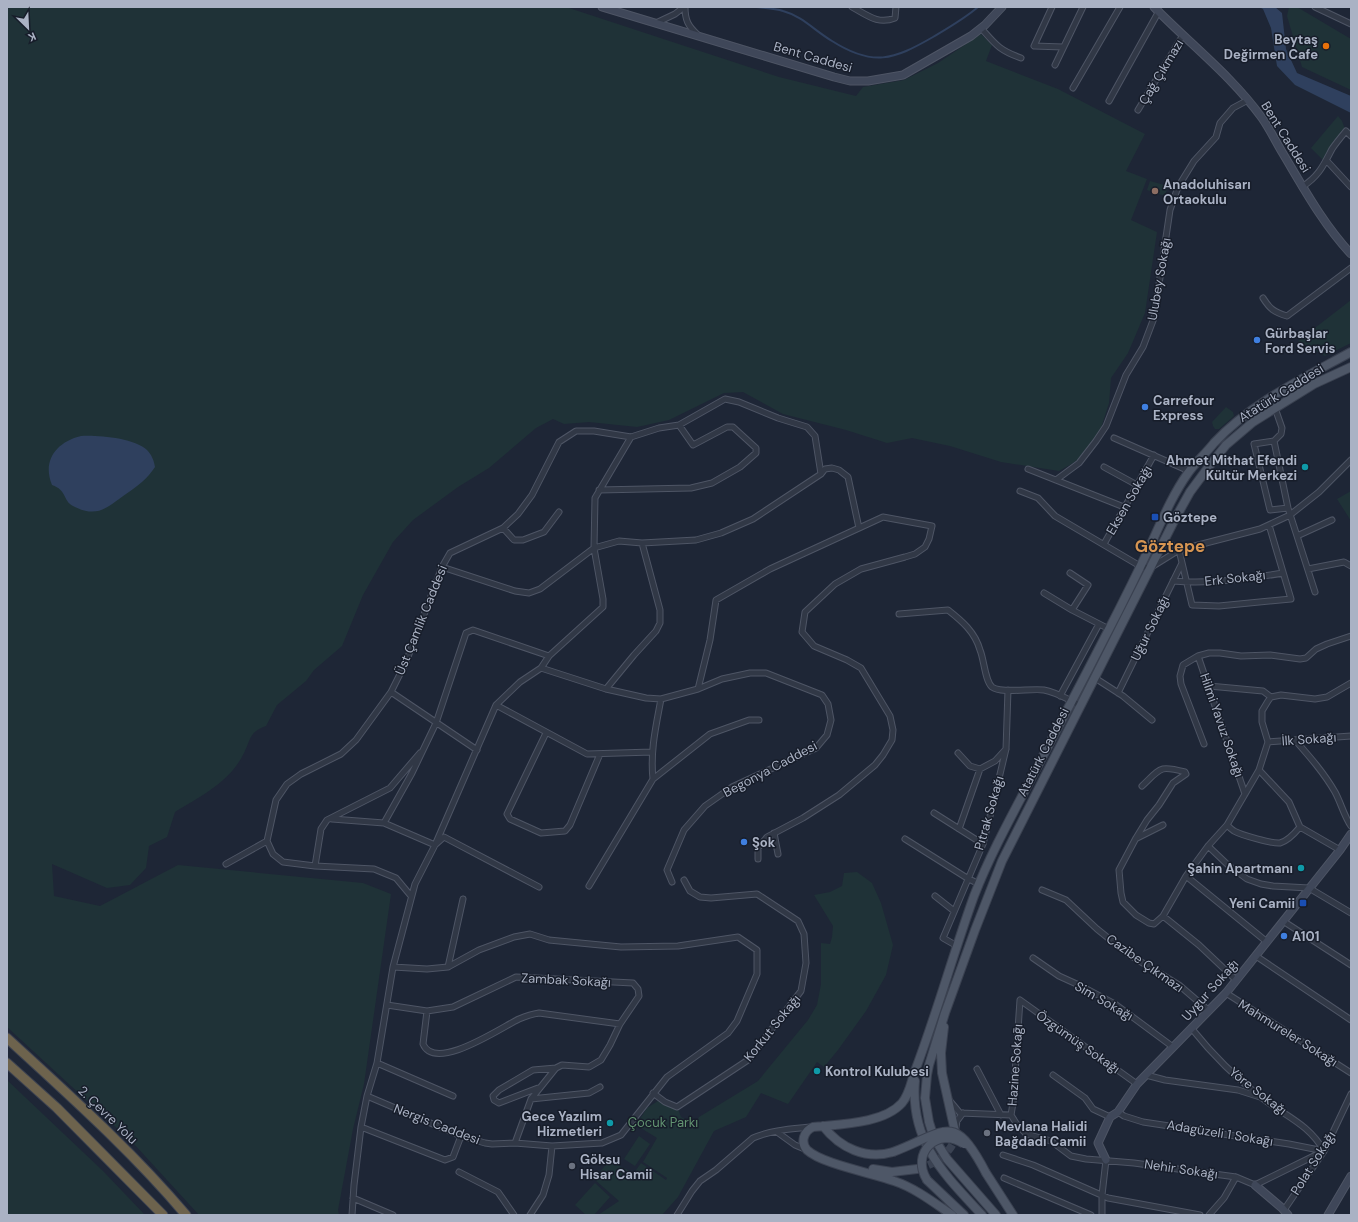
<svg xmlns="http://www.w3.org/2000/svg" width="1358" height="1222" viewBox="0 0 1358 1222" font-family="'DM Sans',sans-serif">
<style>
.green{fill:#1f3237}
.water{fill:#2f405e}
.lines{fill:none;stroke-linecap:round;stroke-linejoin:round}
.stream{stroke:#2f405e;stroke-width:2}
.primary-tunnel{stroke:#3a4252;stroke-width:8;stroke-dasharray:8 4;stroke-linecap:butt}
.street-casing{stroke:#4e5565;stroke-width:7}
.secondary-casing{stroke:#4e5565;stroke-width:9}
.primary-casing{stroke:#3a4150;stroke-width:10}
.highway-casing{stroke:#3c4250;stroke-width:11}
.street{stroke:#313846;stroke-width:5}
.secondary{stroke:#3f4759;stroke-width:7}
.primary{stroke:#4e5767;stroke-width:8}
.highway{stroke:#6d634d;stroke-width:9}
.primary-bridge-casing{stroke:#3a4150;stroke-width:10;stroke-linecap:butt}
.primary-bridge{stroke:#4e5767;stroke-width:8}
.food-dot{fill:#e8710a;stroke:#171d2a;stroke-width:1.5}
.education-dot{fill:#8d6e63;stroke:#171d2a;stroke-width:1.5}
.shop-dot{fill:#3f7fe0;stroke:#171d2a;stroke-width:1.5}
.culture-dot{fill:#0f9aa8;stroke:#171d2a;stroke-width:1.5}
.transit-dot{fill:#1a4fb4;stroke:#171d2a;stroke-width:1.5}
.worship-dot{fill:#6b7280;stroke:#171d2a;stroke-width:1.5}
.labels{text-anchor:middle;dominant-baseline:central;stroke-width:3;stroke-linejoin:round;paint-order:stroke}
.poi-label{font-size:13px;font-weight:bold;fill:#aab2c4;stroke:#171d2a;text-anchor:start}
.street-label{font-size:13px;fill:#aab2c4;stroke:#171d2a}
.park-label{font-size:13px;fill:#629471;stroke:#171d2a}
.district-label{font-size:17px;font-weight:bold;fill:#d79552;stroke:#171d2a}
</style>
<rect width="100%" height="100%" fill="#1e2636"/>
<path class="green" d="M7,7H566L779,77L856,96L863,87L904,80L938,63L981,34L992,45L986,61L1058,89L1145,134L1126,171L1147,179L1131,220L1157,232L1145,313L1128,353L1111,378L1109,403L1101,428L1091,444L1075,462L1059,471L1001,462L950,446L912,438L887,443L846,430L783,414L743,392L724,393L669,420L637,427L589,422L564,424L553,419L536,428L489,468L458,487L413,520L393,542L363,595L342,646L314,670L306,681L277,705L266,726C249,732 251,739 244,753C230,782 201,796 175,812L167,837L149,846L146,868L130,885L107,888L52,864L54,896L100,906L178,865L363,883L391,894L364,1084L353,1129L338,1210L339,1215H199L134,1144L7,1027Z
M1289,7H1297L1351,39V90L1302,67L1287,16Z
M1338,116L1342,121L1345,129L1324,161L1311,148Z
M1150,181L1168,186L1165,196L1147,190Z
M1351,300V343L1325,356L1298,341Z
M1226,407L1233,412L1234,416L1219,429H1215L1213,426L1212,422Z
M1351,491V521L1337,499Z
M857,872L872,883L881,903L893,945L886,975L866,1011L838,1050L824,1067L817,1062L788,1104L761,1093L746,1117L714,1131L678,1197L662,1215H598L619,1201L594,1179L609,1161L634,1173L641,1163L666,1180L667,1178L643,1162L657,1138L636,1125L647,1108L658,1101L678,1109L681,1117L695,1124L699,1117L758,1081L808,1020L817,1005L821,984V943L830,944L832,937L833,926L814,895L830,892L842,886L844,873Z
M7,1080L103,1171L145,1215H7Z
M639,1136L650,1144L635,1166L624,1159Z
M595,1183L610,1197L594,1215H586L575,1205Z"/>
<path class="water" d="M1259,7H1275L1282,13L1286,49L1297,73L1351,96V113L1295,85L1277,66L1271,28L1263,9Z
M81,436C98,435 134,438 147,450C152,455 154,461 155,467C147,479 138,486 126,494C107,507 98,519 73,506C63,501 67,490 52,485C42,461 56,442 81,436Z"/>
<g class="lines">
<path class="stream" d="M756,7C764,8 775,8 783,11C802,16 815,31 832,41C873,67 893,60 933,37C948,28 964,19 978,7"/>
<path class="primary-tunnel" d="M917,1169C935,1164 950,1155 956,1136"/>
<defs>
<path id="street" d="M685,7C685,20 688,26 698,35
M852,7C867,15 878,25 895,18L896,7
M1052,7L1034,46L1063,47
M1315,7L1351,24
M656,23L675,14L684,7
M981,28C996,45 999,50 1021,58
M1055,65L1083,7
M1073,88L1120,7
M1109,101L1159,11
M1138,110L1183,35
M1327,161L1351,187
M1302,187C1319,176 1323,166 1332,149C1336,143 1341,137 1346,131L1351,136
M1263,298C1270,309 1274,312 1287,316L1351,268
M1114,438L1189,471
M1274,441L1281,434L1282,428L1275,408
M1104,467L1137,485
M1028,469L1124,507
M1056,480L1079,463L1096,441L1106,426L1126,375L1143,347L1154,318L1170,210L1178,187L1194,161L1216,137L1220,123L1233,108L1248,100
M599,490L691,488L712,483L740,467L756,453V448L733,427H727L693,445L679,425
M1020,491L1038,498L1055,516L1140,566L1150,568L1179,550L1260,529L1290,515L1319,492L1351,460
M1288,508L1270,510L1254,444L1274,441L1288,508L1315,592
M503,528L514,540H523L544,532L559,512
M1297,536L1332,520
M1165,540L1179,550
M1104,544L1154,455
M1179,550L1192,605L1219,606L1291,599L1269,525
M442,567L515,591L529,593L540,589L594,548L619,541L642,543L696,540L721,533L753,519L821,474L825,469L832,468L839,470L848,477L859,528
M1308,569L1344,562L1351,566
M1070,573L1088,585L1072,610L1109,629
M1173,581C1210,584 1247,579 1283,573
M1044,593L1072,610
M899,614L948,610C962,621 975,632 980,650C984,659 985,681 992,687C1001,694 1032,688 1044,690C1056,692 1069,700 1080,705
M1198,656L1245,794
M541,668L606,689L646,698L661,699L698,689L722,679L750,673H766L822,695L828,704L831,720L827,735L816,748L732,787L705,806L684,830L667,870L672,882
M1095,678L1123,696L1152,720
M1209,686L1263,691L1271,697
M606,689L634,655L656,631L660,623V610L642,543
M698,689L710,640L716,600L770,569L883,517L932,526L929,539L925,547L915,554L905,557L861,569L835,584L805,612L802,632L814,646L847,660L861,668L890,716L893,730L892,740L883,755L875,765L839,795L803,818L767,837L758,848V859
M391,692L477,750
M1118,693L1182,563
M1060,696L1099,624
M496,705L587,754L652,752
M546,733L507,814L510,819L541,833L565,831L570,825L600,754
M1295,740C1310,757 1324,773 1335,792C1341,803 1344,816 1351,826
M1268,742L1351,736
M1204,744L1181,684L1180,676L1183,665L1198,656L1209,653H1220L1241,656L1270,655L1300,659L1306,658L1316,649L1327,644L1351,636
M958,753L970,766L980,769L995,761L1006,749
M1259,770L1289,802L1300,827L1340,850
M653,779L710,734L749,720H759
M1142,786C1161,768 1159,765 1185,772L1186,774L1173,783L1159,805L1147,820L1136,838L1119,870L1121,893L1123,902L1136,915L1149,923L1154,924L1163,916L1186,876L1208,846L1227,825L1259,770L1268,742L1262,722V711L1268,701L1271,697L1281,695L1315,699L1327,697L1351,683
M934,813L983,844
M332,819L384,823L435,845L444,837L539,887
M384,823L412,773L436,723L466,633L473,630L549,656
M1227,825C1229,827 1231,829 1234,831C1241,835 1273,844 1280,843C1288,841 1295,833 1300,827
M959,829L980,769
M774,833L778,854
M1137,838L1163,825
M905,839L967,878L979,884
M1208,846L1228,865L1247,879L1261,884L1273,886L1309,888L1351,913
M226,864L267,841
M315,866L321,829L327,820L390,788L420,753
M1186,876L1267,942
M589,886L653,779C650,751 656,726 661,699
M1042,890L1066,900L1097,929L1128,954L1179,985L1208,1010
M411,896L396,878L374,869L315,866L283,862L273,854L267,841L276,800L287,784L301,774L341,754L356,740L391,692L406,662L442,567L450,553L503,528L518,514L532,495L559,442L576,431H594L631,437L659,428L679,425L725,399L739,402L778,418L807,427L815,436L821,474
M935,896L954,911
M1163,916L1199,945L1236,980
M1283,921L1351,965
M957,946L943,938L983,844L991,812L1006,749L1008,690
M1256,956L1351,1020
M1033,958L1059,976L1081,986L1115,1004L1173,1047
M448,967L463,899
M1226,993L1351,1073
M387,1005L427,1011L453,1007L516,977L633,983L638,989L639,996L620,1024L610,1045L601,1060L589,1067L562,1065L556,1068L531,1099L515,1143
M427,1011L423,1044C435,1073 502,1027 519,1019C526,1016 532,1014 539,1013L620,1024
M1192,1029C1212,1054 1236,1078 1262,1098C1285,1116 1309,1124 1324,1151
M377,1063L453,1096
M977,1069L1001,1115
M1053,1075L1085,1098L1093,1109L1110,1117
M1146,1075L1165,1080L1238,1090L1260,1097
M1137,1084L1020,1000L1013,1103L1011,1115L1016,1123L1026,1134L1051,1141L1071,1156L1086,1159L1134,1163L1236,1177L1255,1185L1324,1151
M538,1088L499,1103L494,1100L493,1096L499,1090L533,1070L556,1068
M653,1093L665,1102L677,1107L748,1060L801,991L806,963L804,934L798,921L757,894L711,898L700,897L690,891L684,880
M367,1096L461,1136L485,1143L492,1144L515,1143L552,1146L602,1143L621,1135L667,1077L728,1033L737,1021L757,974V950L738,937L678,946L621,947L549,940L530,934L514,937L479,950L448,967L427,969L393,967
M531,1099L589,1093L600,1087
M950,1101L960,1113L1011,1115
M1118,1112L1124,1116L1143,1122L1289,1144L1324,1151
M361,1127L445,1160L453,1157L461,1136
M956,1127L957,1121L963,1113
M777,1132L795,1145L807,1150
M1003,1155L1033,1165L1108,1198L1200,1215
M459,1172L498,1192L514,1215
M1004,1178L1091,1215
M353,1198L393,1215
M1284,1210L1324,1151L1351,1094
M352,1215L354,1185L361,1127L367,1096L377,1063L393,967L415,884L435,845L496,705L520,682L541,668L549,656L603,607V599L594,548L595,498L631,437
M530,1215L543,1195L549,1175L552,1146
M677,1215L692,1191L700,1181L716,1170L753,1138C771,1130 792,1129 811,1127
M1102,1215V1195L1106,1160
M1209,1215L1224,1198L1236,1177"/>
<path id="secondary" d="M602,7L834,77L850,81H868L903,75L971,36L985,25L1002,7
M1154,7C1190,44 1232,76 1262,118C1269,128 1275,140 1282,152C1303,187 1323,224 1351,254
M1106,1160L1098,1143L1110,1117L1118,1112L1137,1084L1226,993L1340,850L1351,834
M1255,1185L1282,1208L1288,1215
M1328,1215L1351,1176"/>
<path id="primary" d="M944,1027L941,1053L942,1073L956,1136
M915,1081C910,1142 944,1174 982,1215
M823,1126C840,1148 866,1160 893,1152
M873,1169L892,1172L917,1169
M986,1173L1013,1215
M927,1180L964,1215
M952,1215C933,1202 915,1188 894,1181C872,1173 822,1164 807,1150C800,1142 804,1131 813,1127C840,1124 883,1124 902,1103C910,1093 911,1082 915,1071C937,1013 953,954 974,896C990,855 1011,817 1031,779C1056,731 1082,682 1107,633C1122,604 1137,574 1151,544C1162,520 1173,494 1188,473C1196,462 1206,453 1214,443C1251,403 1304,378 1351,352
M996,1215L947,1159L934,1138L929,1122L925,1098L927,1075L929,1065L945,1013L975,930L1002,861L1175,519L1190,492L1207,469L1226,445L1253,422L1314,384L1351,367"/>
<path id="highway" d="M7,1038C69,1095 132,1151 186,1215
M7,1063L57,1108L163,1215"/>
</defs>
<use href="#street" class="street-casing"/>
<use href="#secondary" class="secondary-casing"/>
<use href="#primary" class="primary-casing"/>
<use href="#highway" class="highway-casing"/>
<use href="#street" class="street"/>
<use href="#secondary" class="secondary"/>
<use href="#primary" class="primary"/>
<use href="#highway" class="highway"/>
<defs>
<path id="primary-bridge" d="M893,1152C946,1132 953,1110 986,1173
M927,1180C910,1153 938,1126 964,1144"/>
</defs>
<use href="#primary-bridge" class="primary-bridge-casing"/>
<use href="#primary-bridge" class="primary-bridge"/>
</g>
<circle class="food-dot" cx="1326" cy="46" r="4"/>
<circle class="education-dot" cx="1155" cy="191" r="4"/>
<g class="shop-dot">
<circle cx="1257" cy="340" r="4"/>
<circle cx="1145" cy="407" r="4"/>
<circle cx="744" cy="842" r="4"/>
<circle cx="1284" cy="936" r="4"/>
</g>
<g class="culture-dot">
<circle cx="1305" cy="467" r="4"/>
<circle cx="1301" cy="868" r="4"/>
<circle cx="817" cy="1071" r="4"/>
<circle cx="610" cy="1123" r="4"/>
</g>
<g class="transit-dot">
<rect x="1151" y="513" width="8" height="8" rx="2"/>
<rect x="1299" y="899" width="8" height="8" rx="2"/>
</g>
<g class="worship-dot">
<circle cx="987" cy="1133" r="4"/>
<circle cx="572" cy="1166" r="4"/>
</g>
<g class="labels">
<g class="poi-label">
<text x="1318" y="39" text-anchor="end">Beytaş<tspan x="1318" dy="15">Değirmen Cafe</tspan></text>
<text x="1163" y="184">Anadoluhisarı<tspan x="1163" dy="15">Ortaokulu</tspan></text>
<text x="1265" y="333">Gürbaşlar<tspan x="1265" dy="15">Ford Servis</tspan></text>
<text x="1153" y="400">Carrefour<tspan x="1153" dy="15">Express</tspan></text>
<text x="1297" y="460" text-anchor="end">Ahmet Mithat Efendi<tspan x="1297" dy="15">Kültür Merkezi</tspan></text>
<text x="1163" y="517">Göztepe</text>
<text x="752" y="842">Şok</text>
<text x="1293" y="868" text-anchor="end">Şahin Apartmanı</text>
<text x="1295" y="903" text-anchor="end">Yeni Camii</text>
<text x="1292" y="936">A101</text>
<text x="825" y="1071">Kontrol Kulubesi</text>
<text x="602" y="1116" text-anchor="end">Gece Yazılım<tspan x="602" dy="15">Hizmetleri</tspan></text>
<text x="995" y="1126">Mevlana Halidi<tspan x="995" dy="15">Bağdadi Camii</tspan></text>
<text x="580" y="1159">Göksu<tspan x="580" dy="15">Hisar Camii</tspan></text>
</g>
<g class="street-label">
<text transform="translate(813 57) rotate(16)">Bent Caddesi</text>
<text transform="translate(1161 72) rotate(-59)">Çağ Çıkmazı</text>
<text transform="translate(1286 137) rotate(58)">Bent Caddesi</text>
<text transform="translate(1159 279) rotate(-80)">Ulubey Sokağı</text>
<text transform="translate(1281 393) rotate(-32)">Atatürk Caddesi</text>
<text transform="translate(1129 500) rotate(-60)">Eksen Sokağı</text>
<text transform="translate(1235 578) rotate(-6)">Erk Sokağı</text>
<text transform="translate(421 620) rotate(-68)">Üst Çamlik Caddesi</text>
<text transform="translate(1150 628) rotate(-64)">Uğur Sokağı</text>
<text transform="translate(1222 725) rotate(71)">Hilmi Yavuz Sokağı</text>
<text transform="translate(1309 739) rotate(-4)">İlk Sokağı</text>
<text transform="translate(1043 752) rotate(-63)">Atatürk Caddesi</text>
<text transform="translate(770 769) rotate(-28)">Begonya Caddesi</text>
<text transform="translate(989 813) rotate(-74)">Pıtrak Sokağı</text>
<text transform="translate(1145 963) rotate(35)">Cazibe Çıkmazı</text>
<text transform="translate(566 980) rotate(3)">Zambak Sokağı</text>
<text transform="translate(1210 990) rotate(-48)">Uygur Sokağı</text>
<text transform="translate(1104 1001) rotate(30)">Sim Sokağı</text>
<text transform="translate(772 1028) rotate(-51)">Korkut Sokağı</text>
<text transform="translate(1288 1033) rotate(32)">Mahmureler Sokağı</text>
<text transform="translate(1078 1042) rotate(35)">Özgümüş Sokağı</text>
<text transform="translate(1015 1065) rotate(-86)">Hazine Sokaḡı</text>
<text transform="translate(1258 1091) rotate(38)">Yöre Sokağı</text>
<text transform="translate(108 1115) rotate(44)">2. Çevre Yolu</text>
<text transform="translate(437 1124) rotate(21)">Nergis Caddesi</text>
<text transform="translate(1220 1133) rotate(9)">Adagüzeli 1 Sokaḡı</text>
<text transform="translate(1313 1163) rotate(-58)">Polat Sokağı</text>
<text transform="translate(1181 1169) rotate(8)">Nehir Sokağı</text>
</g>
<g class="park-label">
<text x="663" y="1122">Çocuk Parkı</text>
</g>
<g class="district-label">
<text x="1170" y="546">Göztepe</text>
</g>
</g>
<rect width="1358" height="1222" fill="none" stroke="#aab2c4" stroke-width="16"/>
<g transform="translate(28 28) rotate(156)" stroke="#171d2a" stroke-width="3" paint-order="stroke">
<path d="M0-3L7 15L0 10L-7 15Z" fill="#aab2c4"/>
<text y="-6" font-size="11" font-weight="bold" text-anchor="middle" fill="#aab2c4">K</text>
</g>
</svg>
